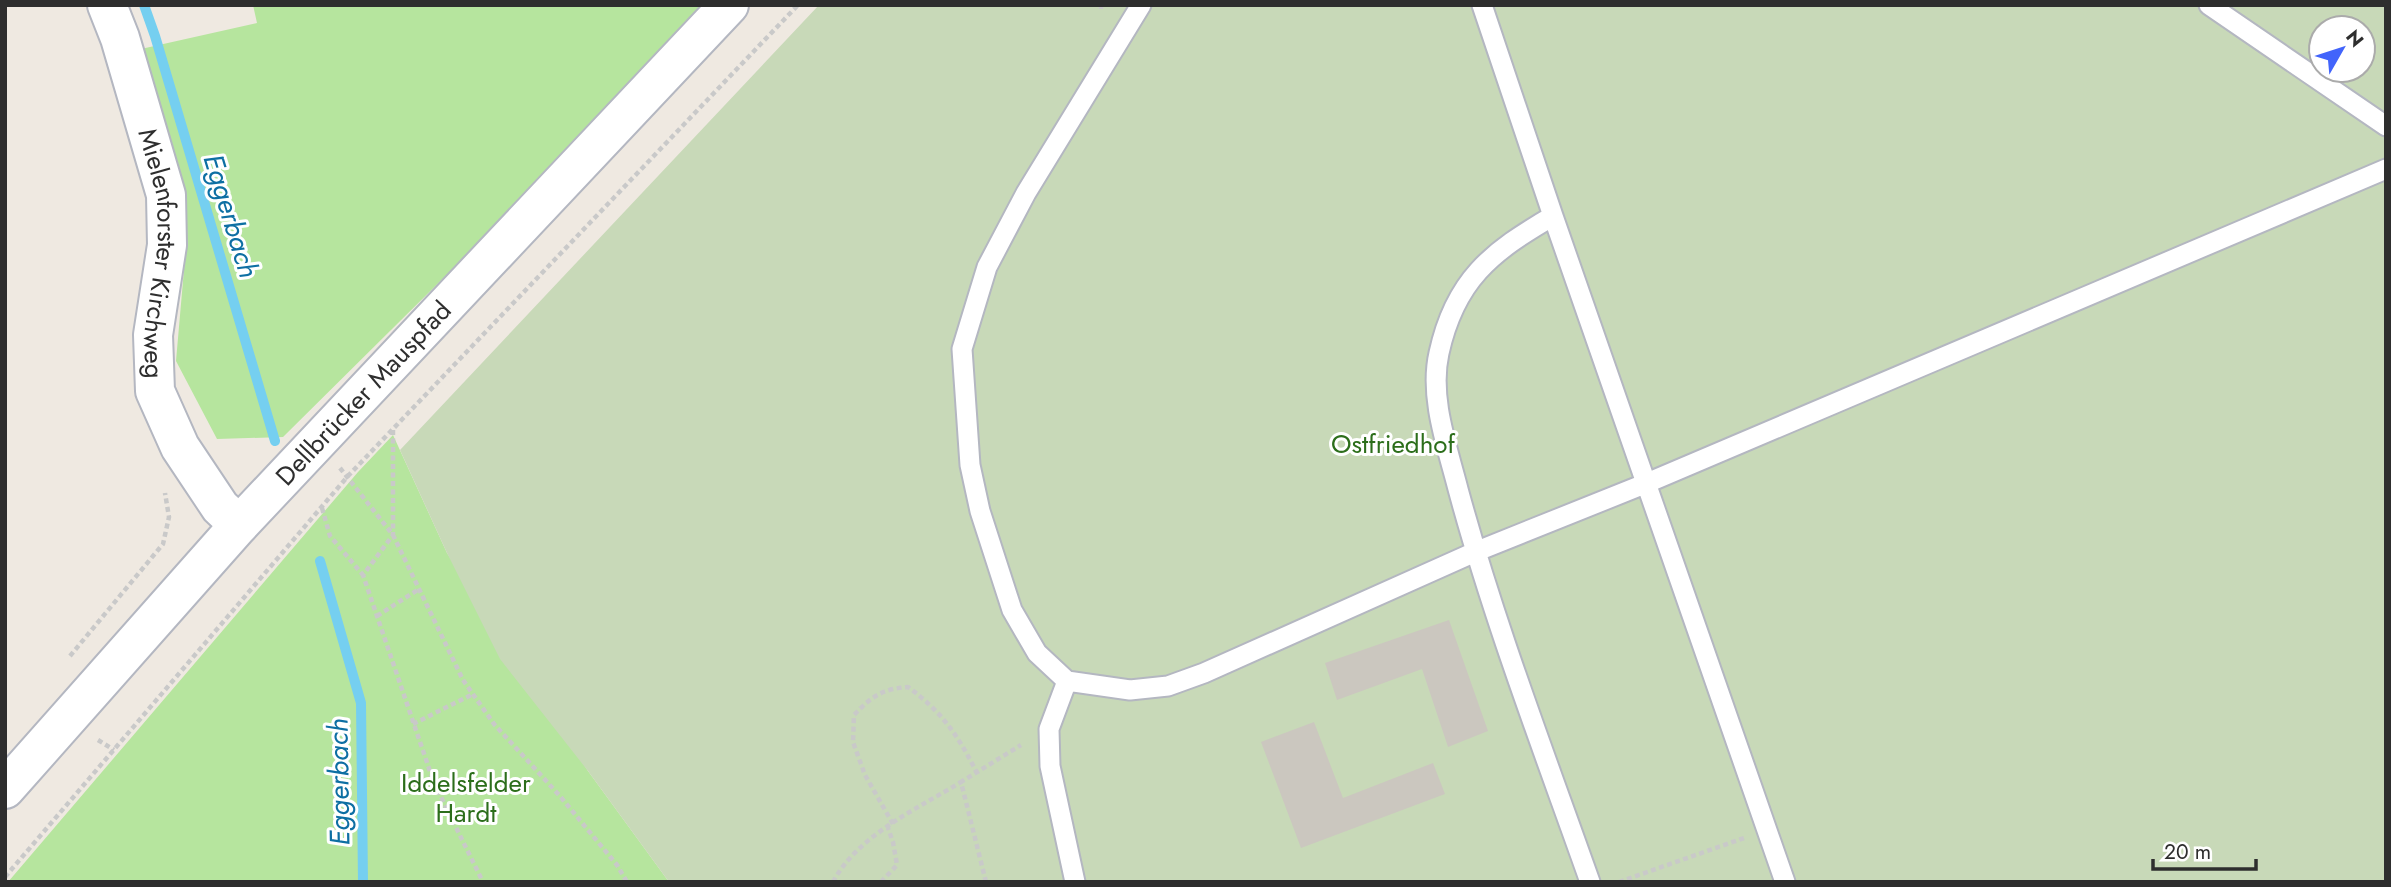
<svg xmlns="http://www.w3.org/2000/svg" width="2391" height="887" viewBox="0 0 2391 887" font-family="Jost,sans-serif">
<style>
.green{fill:#b6e59e}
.cemetery{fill:#c8d9b8;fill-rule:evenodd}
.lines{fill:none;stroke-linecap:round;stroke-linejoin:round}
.stream{stroke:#75cff0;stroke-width:10}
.building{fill:#cbc7bf}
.lane-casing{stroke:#b4b7c1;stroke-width:23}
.street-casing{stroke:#b4b7c1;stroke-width:42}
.secondary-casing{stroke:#b4b7c1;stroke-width:42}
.path{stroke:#c9c9c9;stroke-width:4.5;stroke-dasharray:5 3.5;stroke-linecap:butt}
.lane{stroke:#fff;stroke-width:19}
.street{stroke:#fff;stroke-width:38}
.secondary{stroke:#fff;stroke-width:38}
.labels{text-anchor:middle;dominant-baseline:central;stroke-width:6;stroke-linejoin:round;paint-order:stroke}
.street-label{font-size:26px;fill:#2e2e2e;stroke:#fff}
.park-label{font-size:26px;fill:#2c6e1b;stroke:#fff}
.water-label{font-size:28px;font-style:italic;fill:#0d6fa3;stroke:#fff}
</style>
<rect width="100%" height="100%" fill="#efe9e1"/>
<path class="green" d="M253,5H704L605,118L283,437L217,439L176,361L185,258L177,197L141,49L257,23Z
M393,435L447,553L588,771L669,882H8L358,472Z"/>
<path class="cemetery" d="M819,5H2386V882H669L588,771L500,659L447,553L400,450ZM2321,28H2363V70H2321Z"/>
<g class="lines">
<path class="stream" d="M144,5L155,36L275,441
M320,561L361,703L363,882"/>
</g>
<path class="building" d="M1449,620L1488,731L1448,747L1422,669L1337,700L1325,663Z
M1314,722L1343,798L1433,763L1445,794L1301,848L1261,742Z"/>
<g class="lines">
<defs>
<path id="lane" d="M1141,5L1026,193L987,267L962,349L970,465L980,511L1012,610L1037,653L1067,681L1130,690L1168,686L1204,673L1475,552L1647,483L2386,169
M1482,5L1553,216L1785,882
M2209,5L2386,126
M1553,216C1491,252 1455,280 1439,353C1429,397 1447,446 1458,489C1494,622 1544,752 1590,882
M1067,681L1049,729L1050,766L1075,882"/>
<g id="street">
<path id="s1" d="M107,5L120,38L166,195L167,245L153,335L155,391L180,447L220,507L239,525"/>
</g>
<g id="secondary">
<path id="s2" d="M5,789L239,525L729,5"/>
</g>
</defs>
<use href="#lane" class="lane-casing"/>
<use href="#street" class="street-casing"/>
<use href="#secondary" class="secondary-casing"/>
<path class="path" d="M1101,5V9
M393,430V535L363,575L434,783L483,882
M340,468L393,535L463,680L494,724L559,795L617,865L627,882
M322,508L330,536L363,575
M377,616L419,589
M70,656L163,544L169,517L165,493
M413,724L473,694
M98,740L114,750
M893,824L865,775L853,742L854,715C872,696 882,689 908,687C942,712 957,734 976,771
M5,877L348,476L798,5
M833,882C858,835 917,809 961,782
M881,882L897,865L893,842L888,828
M986,882L961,782L1021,745
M1619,882L1744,838"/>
<use href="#lane" class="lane"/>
<use href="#street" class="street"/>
<use href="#secondary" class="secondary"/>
</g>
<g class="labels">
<g class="street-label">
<text stroke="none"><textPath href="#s1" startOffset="257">Mielenforster Kirchweg</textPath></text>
<text stroke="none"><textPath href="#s2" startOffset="534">Dellbrücker Mauspfad</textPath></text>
</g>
<g class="park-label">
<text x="1393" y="444">Ostfriedhof</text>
<text x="466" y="783">Iddelsfelder<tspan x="466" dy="30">Hardt</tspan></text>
</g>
<g class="water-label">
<text transform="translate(231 216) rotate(73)">Eggerbach</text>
<text transform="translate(339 782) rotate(-91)">Eggerbach</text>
</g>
</g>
<rect width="2391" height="887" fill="none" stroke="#2e2e2e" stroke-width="14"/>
<g transform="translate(2342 49) rotate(51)"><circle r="33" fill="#ffffff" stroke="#ababab" stroke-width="2"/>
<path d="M0-5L12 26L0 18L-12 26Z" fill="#4264fb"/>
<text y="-10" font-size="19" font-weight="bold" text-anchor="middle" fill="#2e2e2e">N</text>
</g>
<path d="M2153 859v10h103v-10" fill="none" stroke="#2e2e2e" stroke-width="3.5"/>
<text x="2164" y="859" font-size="21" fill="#2e2e2e" stroke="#ffffff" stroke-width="5" paint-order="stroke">20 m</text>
</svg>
